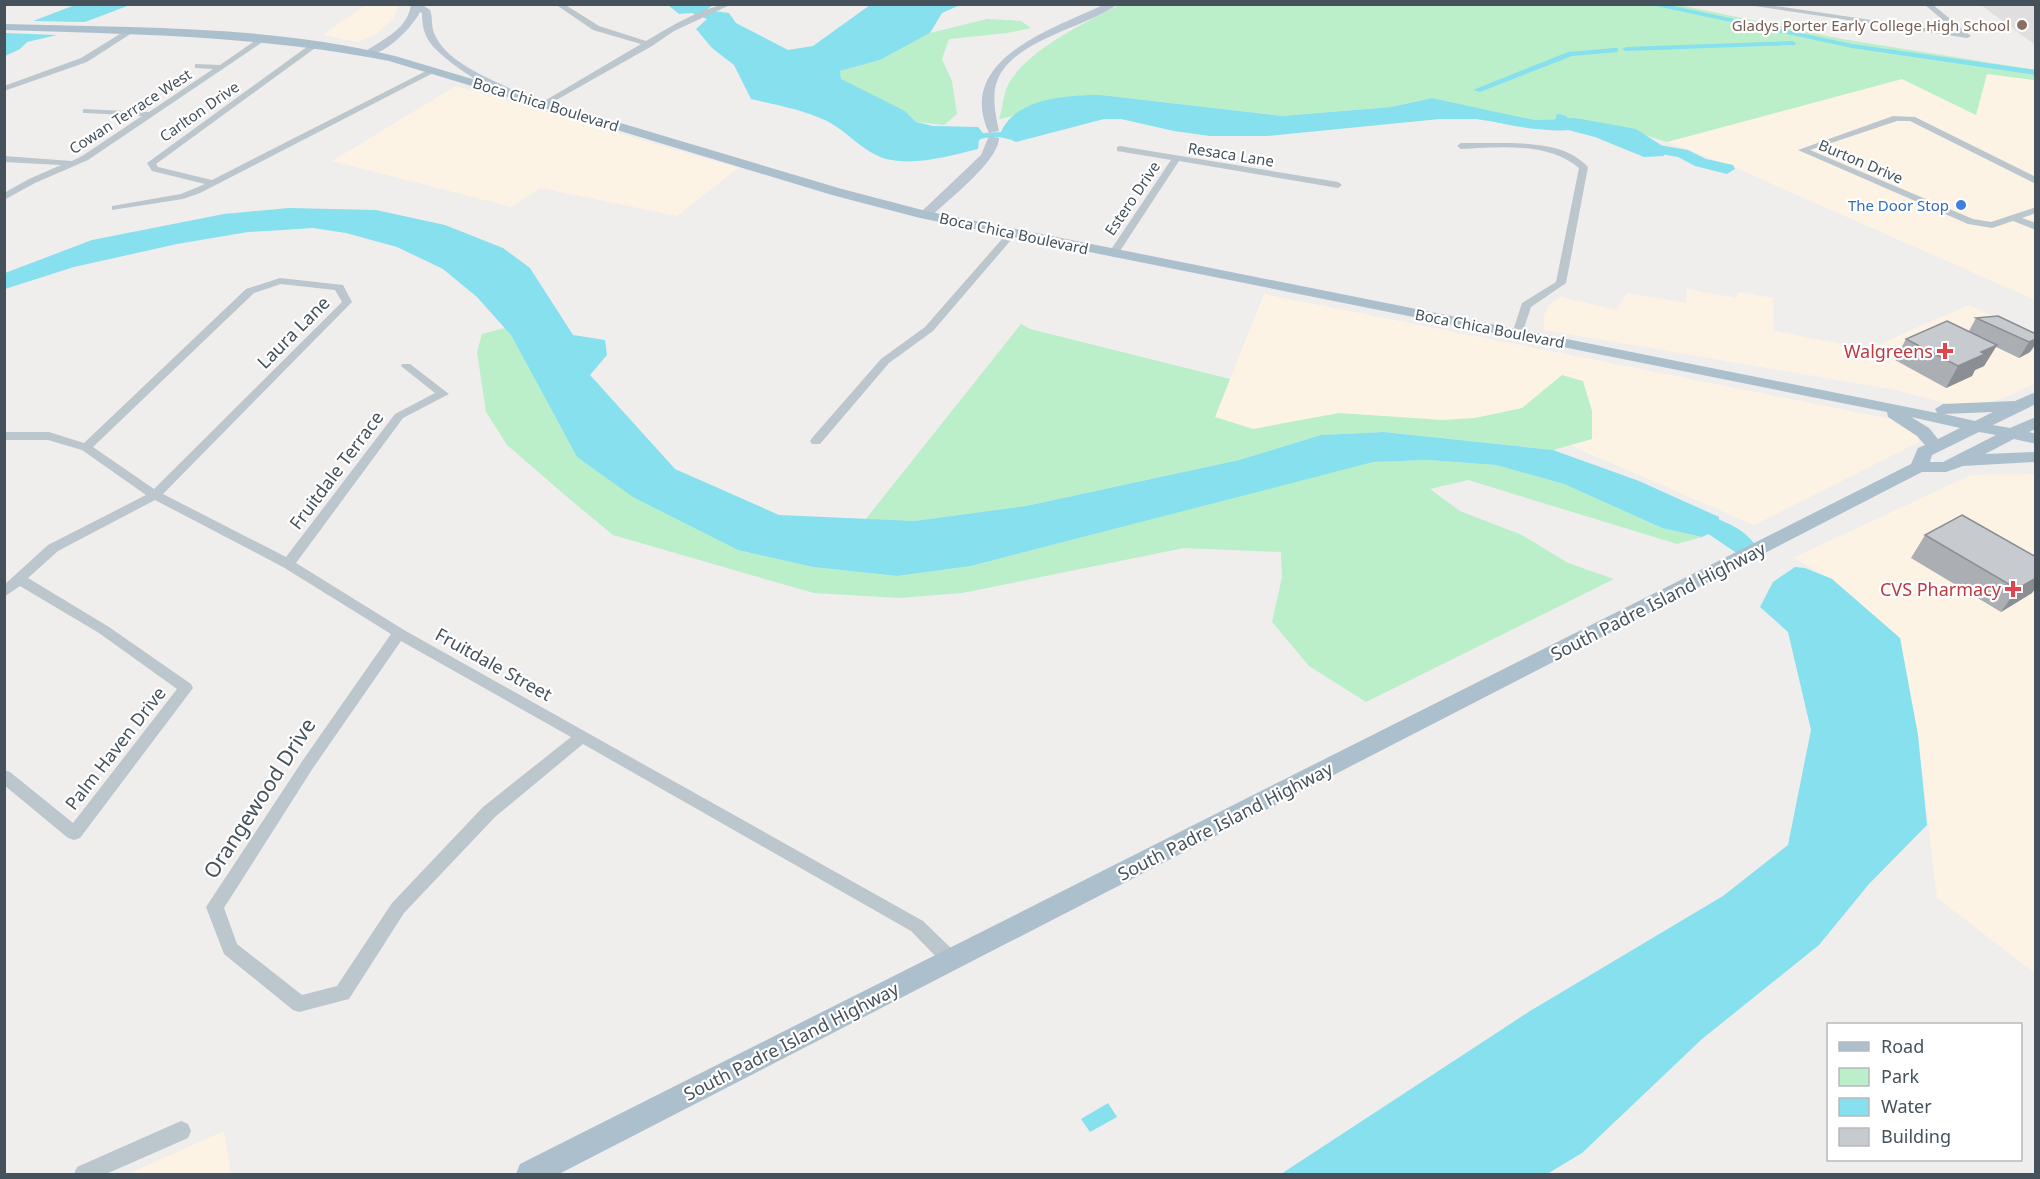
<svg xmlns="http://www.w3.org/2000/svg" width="2040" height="1179" viewBox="0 0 2040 1179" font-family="'Noto Sans',sans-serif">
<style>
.commercial{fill:#fcf3e5}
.education{fill:#e1dedf}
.green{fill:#baefca}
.water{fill:#86e0ed}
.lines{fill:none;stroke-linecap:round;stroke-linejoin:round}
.canal{fill:#86e0ed;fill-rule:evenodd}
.river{fill:#86e0ed;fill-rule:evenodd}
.street{fill:#bbc6cd;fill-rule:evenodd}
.secondary{fill:#bac7d2;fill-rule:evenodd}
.primary{fill:#acbfcd;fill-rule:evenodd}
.wall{fill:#abafb3}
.shaded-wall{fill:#8b8e92}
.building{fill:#c7cbd0;stroke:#8b8e92;stroke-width:1.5}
.education-dot{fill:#8d6e63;stroke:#fff;stroke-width:2}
.shop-dot{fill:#3f7fe0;stroke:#fff;stroke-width:2}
.health-dot{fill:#e0444e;stroke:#fff;stroke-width:2}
.labels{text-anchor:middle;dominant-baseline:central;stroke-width:4.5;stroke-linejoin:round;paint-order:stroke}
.far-education-label{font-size:15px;fill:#785e54;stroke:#fff;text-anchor:end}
.far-street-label{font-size:15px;fill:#45525b;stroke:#fff}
.far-shop-label{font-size:15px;fill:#366cbe;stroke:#fff;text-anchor:end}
.street-label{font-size:18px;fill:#45525b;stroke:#fff}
.health-label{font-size:18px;fill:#be3a42;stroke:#fff;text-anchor:end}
.near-street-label{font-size:21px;fill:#45525b;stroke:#fff}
</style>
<rect width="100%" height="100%" fill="#f0eded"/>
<path class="commercial" d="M365,5H399L393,19L376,34L358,42L323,35Z
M1987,74L2035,80V300L1736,168L1667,142L1902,79L1976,115Z
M456,86L738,168L677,216L540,188L512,207L332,161Z
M1687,289L1737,298L1738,292L1773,298L1774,331L1868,349L1969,305L2035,335V383L2004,398L1968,409L1891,389L1544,330V316L1548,306L1561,297L1616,310L1627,293L1686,303Z
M1264,294L1901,421L1916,431L1919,442L1754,525L1560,441L1323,419L1266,438L1211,427Z
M2035,474V973L1937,898L1918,735L1900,638L1832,579L1793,558L1971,475Z
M224,1131L231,1174H128Z"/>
<path class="education" d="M1981,5H2035V45Z"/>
<path class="green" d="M1121,4L1679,5L1842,39L2036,70L2035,80L1987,74L1976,115L1902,79L1667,142L1638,133L1555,119V123L1535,122L1432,98L1391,107L1282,116L1101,95C1079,95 1055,97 1034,105C1022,110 1012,118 999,119C1003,108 1003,93 1009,83C1030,48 1085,23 1121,4Z
M987,19L1021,21L1031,28L1007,33L949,39L942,59L952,81L957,114L944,125L916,122L905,111L841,80L840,71L880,60L930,33Z
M1021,324L1030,329L1230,379L1215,417L1253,429L1339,413L1443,420L1475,418L1522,408L1562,375L1583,381L1592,411V439L1553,450L1385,432L1321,435L1239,460L1026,506L914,521L865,520Z
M505,328L511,335L577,457L633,496L738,550L813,567L897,576L971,566L1371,462L1428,460L1496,465L1564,484L1662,528L1702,537L1677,544L1468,480L1430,489L1460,511L1522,535L1568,563L1614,579L1366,702L1309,666L1272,622L1282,577L1281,552L1184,548L962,593L899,598L814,593L775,582L613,535L566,496L507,445L486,412L477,352L482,334Z"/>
<path class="water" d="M75,5V4L130,5L85,22L33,21Z
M668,5H713L706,10L729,13L736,23L788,50L813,46L870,5H960L942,13L930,33L880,60L840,71L841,79L905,111L916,122L933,126L978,127L983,133L1001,132C1016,98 1068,95 1101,95L1282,116L1391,107L1432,98L1528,119L1535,122L1534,128L1476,119H1440L1267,136H1210L1174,131L1121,119H1104L1016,142C1005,137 990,135 979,140L978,149C949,156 916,166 886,159C863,152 848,132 827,121C804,110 777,105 751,99L734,65L712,48L696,29L707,19L692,13L679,14Z
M5,33L57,35L27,42L20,49L5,56Z
M1575,118L1636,129L1664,147V156L1644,157L1595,137L1568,130L1555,123V119Z
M289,208L376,210L445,225L503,248L530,268L573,335L605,340L607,355L590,375L675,469L779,515L914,521L1026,506L1239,460L1321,435L1384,432L1553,450L1639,481L1719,517V529L1702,537L1662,528L1564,484L1496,465L1428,460L1373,462L971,566L897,576L813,567L738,550L633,497L577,457L511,335L477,297L443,269L397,247L346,233L313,228L248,232L177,244L74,267L5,289V273L92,240L224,214Z
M1795,567L1805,568L1832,579L1900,638L1918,735L1927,825L1869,884L1819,945L1702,1039L1582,1153L1547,1174H1281L1530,1011L1723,896L1788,845L1811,730L1788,632L1760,607L1773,582Z
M1108,1103L1117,1117L1090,1132L1081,1119Z"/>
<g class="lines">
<path class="canal" d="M1647,4H1664L1852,44L2036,70V75L1852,48Z
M1792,41L1796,43L1795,45L1626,51L1622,49L1626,47Z
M1615,48H1618V52L1572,56L1480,92L1473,90L1568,52Z
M1559,114L1566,116L1568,118L1563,121L1556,119V115Z"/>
<path class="river" d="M1501,114L1535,120L1582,119L1590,124C1578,137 1513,127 1496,122L1493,119Z
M1631,134L1653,144L1688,150L1706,159L1733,165L1735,169L1727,174L1695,166L1678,157L1643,151L1623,139L1625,136Z
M1688,510C1711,516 1743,525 1756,546L1753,552L1744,554L1735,552L1710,535L1680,523L1676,518L1680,513Z"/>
<path class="street" d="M555,4H564L599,26L646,41C668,28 707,4 732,4L674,31L652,46L544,107H541V103L641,44L593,30Z
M1741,4H1762L1958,33L1924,4H1932L1971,36L1967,38Z
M128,29L135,31L87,62L4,91V86L81,58Z
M263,35L270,37L88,160L35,183L4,200V193L29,179L61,165L4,162V156L72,161L82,156L142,116L86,113H83V109L149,112L213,69L195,68V64L220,65Z
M315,41L322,43L156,164L158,167L212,180L430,69L437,71L200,193L183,199L112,210V206L181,194L205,184L152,171L147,163Z
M1893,116L1915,117L2036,177V184L1910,121H1897L1810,150L1973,219L1991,222L2036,207V213L2022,218L2036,223V230L2013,221L1992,228L1968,224L1798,150Z
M1508,143C1536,144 1568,145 1588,167L1566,283L1531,307L1522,334L1517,337L1512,334L1522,303L1556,282L1579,168C1548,142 1499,147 1461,149L1457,146L1461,143Z
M1120,146L1338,182L1342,185L1338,188L1179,161L1118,254L1113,257L1108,254L1171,160L1117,151V147Z
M1009,231L1017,233L933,331L889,363L820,444H812L810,441L812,438L881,359L925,327Z
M280,278L343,285L352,302L163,494L286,557L395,414L435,393L401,366L402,364H410L449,394L403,418L296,563L404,630L923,921L957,954L960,960L957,966L951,968L945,966L911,931L583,744L495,817L404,913L349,999L299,1012L293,1010L224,954L206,907L303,760L391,634L283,567L155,500L58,551L28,578L109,627L191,684L193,688L80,838L74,840L68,838L4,785V770L10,772L73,823L177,689L99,633L20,586L4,597V585L48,545L146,495L82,450L48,440H4V432H49L84,443L246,289ZM281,284L335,290L342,302L154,489L93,447L254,293ZM401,641L571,737L483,807L392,903L337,986L302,995L237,944L224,908L313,768Z
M181,1121L188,1124L191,1131L188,1138L106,1174H74L77,1167Z"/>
<path class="secondary" d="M411,4H421L430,10C433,17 431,25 434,33C446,63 490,78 517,92V96C499,99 442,59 431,44C424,35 422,25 422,13L420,12C413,27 383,57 366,55V51C385,38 408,29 411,4Z
M1105,4H1118C1085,29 1003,41 995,89C993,103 996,117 999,131L989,133C954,58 1056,28 1105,4Z
M989,136L999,138C999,161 947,201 929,218H921V212L981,155Z"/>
<path class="primary" d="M4,24C134,28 268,25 395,56L842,189L926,211L1937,413L1935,409L1943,404L2015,401L2036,392V404L1993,425L2010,428L2036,417V429L2029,432L2036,434V444L2014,439L1985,454L2036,452V462L1963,466L1946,472H1922L559,1174H516L520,1164L1911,464L1918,448L1925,445L1917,436L1888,417L1887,412L920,218L832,195L389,61C262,36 134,34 4,30ZM1993,412L1975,421L1944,414ZM1911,417L1960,428L1938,439L1929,428ZM1979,432L1996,435L1943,462H1930L1932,455Z"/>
</g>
<path class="wall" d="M1976,318L2036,334L2030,352L2019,358L1996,347L1984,366L1975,370L1972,376L1946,388L1895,360L1906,339L1969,331Z
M1925,535L2032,593L2001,612L1911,558Z"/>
<path class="shaded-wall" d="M2036,339V344L2030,352L2019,358L2029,342Z
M1997,345L1984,366L1975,370L1972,376L1946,388L1958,366L1981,352Z
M2036,576V588L2032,593L2001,612L2017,589Z"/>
<path class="building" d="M1998,316L2036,334V339L2029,342L1976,318Z
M1947,321L1997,345L1981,352L1985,354L1958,366L1906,339Z
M1962,515L2036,557V578L2017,589L1925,535Z"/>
<circle class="education-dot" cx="2022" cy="25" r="6"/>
<circle class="shop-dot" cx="1961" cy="205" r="6"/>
<g class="health-dot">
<path d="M1942 342h6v6h6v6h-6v6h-6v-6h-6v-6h6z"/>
<path d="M2010 580h6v6h6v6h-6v6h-6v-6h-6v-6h6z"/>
</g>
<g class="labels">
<g class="far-education-label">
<text x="2010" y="25">Gladys Porter Early College High School</text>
</g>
<g class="far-street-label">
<text transform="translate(546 104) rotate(17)">Boca Chica Boulevard</text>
<text transform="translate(130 111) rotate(-33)">Cowan Terrace West</text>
<text transform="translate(199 111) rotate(-35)">Carlton Drive</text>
<text transform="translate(1231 154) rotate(9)">Resaca Lane</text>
<text transform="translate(1861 161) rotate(23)">Burton Drive</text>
<text transform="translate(1132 198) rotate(-56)">Estero Drive</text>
<text transform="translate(1014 233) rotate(12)">Boca Chica Boulevard</text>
<text transform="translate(1490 328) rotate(11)">Boca Chica Boulevard</text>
</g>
<g class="far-shop-label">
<text x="1949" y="205">The Door Stop</text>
</g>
<g class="street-label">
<text transform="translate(293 332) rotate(-45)">Laura Lane</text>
<text transform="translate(336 470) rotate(-53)">Fruitdale Terrace</text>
<text transform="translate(1658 601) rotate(-27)">South Padre Island Highway</text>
<text transform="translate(494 664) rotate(29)">Fruitdale Street</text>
<text transform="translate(115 748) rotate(-52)">Palm Haven Drive</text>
<text transform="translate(1225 821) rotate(-27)">South Padre Island Highway</text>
<text transform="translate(791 1041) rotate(-27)">South Padre Island Highway</text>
</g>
<g class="health-label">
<text x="1933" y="351">Walgreens</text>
<text x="2001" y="589">CVS Pharmacy</text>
</g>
<g class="near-street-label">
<text transform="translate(259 798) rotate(-57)">Orangewood Drive</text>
</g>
</g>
<rect width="2040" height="1179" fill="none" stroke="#45525b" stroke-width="12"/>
<rect x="1827" y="1023" width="195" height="138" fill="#ffffff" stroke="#b5babd" stroke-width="1.5"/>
<rect x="1839" y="1042" width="30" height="9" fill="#acbfcd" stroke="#b5babd" stroke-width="1.5"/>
<text x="1881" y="1053" font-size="18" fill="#45525b">Road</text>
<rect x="1839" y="1068" width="30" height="18" fill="#baefca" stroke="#b5babd" stroke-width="1.5"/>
<text x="1881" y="1083" font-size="18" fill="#45525b">Park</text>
<rect x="1839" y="1098" width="30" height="18" fill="#86e0ed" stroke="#b5babd" stroke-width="1.5"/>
<text x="1881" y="1113" font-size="18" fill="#45525b">Water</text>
<rect x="1839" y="1128" width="30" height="18" fill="#c7cbd0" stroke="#b5babd" stroke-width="1.5"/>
<text x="1881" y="1143" font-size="18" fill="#45525b">Building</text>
</svg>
